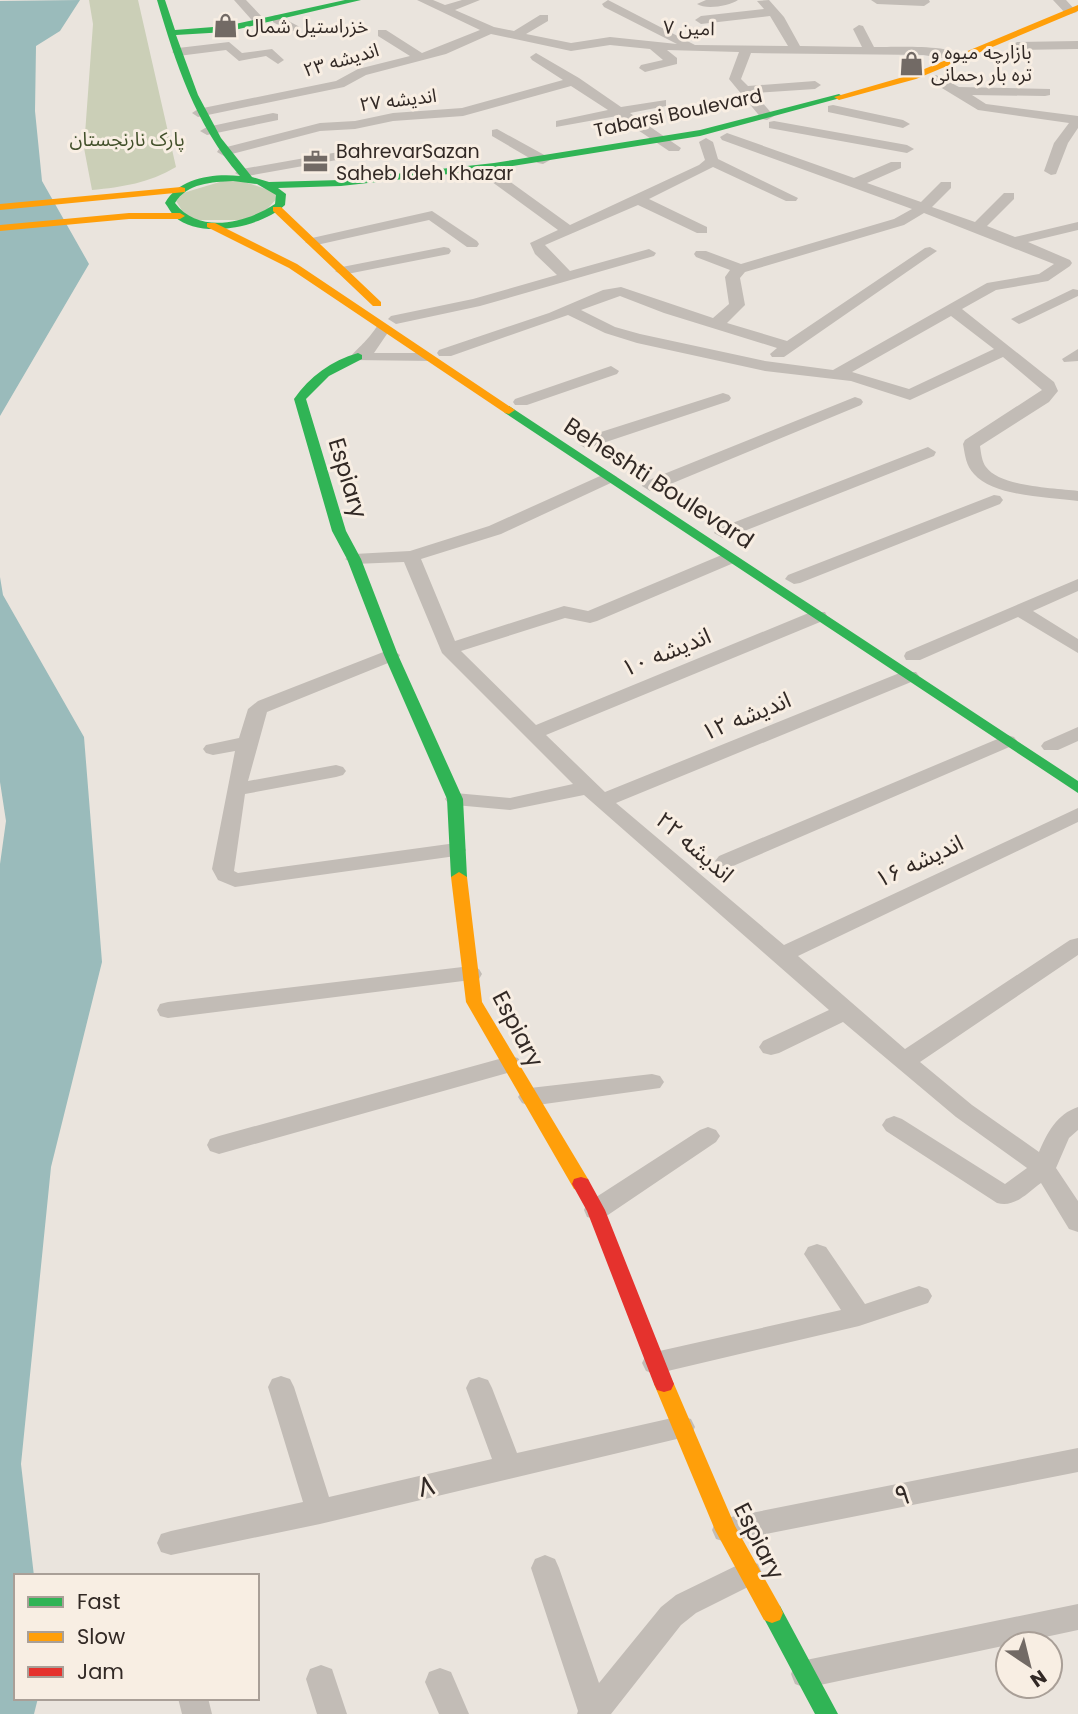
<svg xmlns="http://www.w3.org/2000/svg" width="1078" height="1714" viewBox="0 0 1078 1714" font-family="Poppins,'Noto Sans Arabic',sans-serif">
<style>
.green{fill:#cbcfb7}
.water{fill:#9abbbb}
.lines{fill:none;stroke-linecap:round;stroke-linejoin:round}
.street{fill:#c2bcb6;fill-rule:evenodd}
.fast{fill:#30b455;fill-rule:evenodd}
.slow{fill:#ff9f0a;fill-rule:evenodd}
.jam{fill:#e5322d;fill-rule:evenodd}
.labels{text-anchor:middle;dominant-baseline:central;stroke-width:6;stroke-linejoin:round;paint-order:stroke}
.far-poi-label{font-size:19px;fill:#322925;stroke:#f8eee3;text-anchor:start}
.far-street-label{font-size:19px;fill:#322925;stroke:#f8eee3}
.far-park-label{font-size:19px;fill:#42502a;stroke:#f8eee3}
.street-label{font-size:23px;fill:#322925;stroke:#f8eee3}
.near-street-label{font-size:28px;fill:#322925;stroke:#f8eee3}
</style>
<rect width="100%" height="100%" fill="#eae4dd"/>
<path class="green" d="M89,0H138L176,167C149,183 123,187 92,190L84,148L93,24Z
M233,178L281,194L257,220H188L173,196Z"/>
<path class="water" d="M80,0L60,31L36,46L35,111L42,181L89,264L0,416V1Z
M0,577L3,595L84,737L102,962L51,1167L21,1464L34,1576H16V1698H38L34,1714H0V864L6,821L0,782Z"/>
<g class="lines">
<path class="street" d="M234,0H246L265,20V26H257Z
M417,0H433L445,5L462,0H480L455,10L494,27L514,31L540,15H548V21L526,34L571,43L610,37L677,44L604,7L602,4L608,0L695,45L788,46L770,16L701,24L695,20L701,16L764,9L757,1L769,0L784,17L800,46L862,47L853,29L859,25L863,26L874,47C897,47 951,44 968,57L962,61L923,55L751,53L741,79L748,86L815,81L821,85L815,89L754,93L774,116L767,120L762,119L729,79L739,52L667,50L677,58V64L645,72L639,68L641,65L663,60L650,49L610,45L571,51L491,34L446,54L366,75L344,87L198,117L192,113L198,109L336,81L358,69L410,56L378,36V30H386L422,53L480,30Z
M706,0H738C729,6 706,10 697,4Z
M871,0H929L930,2L924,6L877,4Z
M1053,0H1066L1077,12L1067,15Z
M277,15L298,26L300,29L290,32L273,22V16Z
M1078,41V49L1017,50L1011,46L1017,42Z
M229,42L242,53L272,49L284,60L278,64L266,56L239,61L226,50L178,56L172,52L178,48Z
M536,53L579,78L621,107L666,100V106L630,113L681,148L679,151H669L617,116L556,127V121L608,110L571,86L463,116L393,121L355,129L320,131L224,156L217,152L219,149L320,123L355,121L393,113L462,108L563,80L532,60L530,57Z
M936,75L959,87L1050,89V95L1045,96L972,95L986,104L1078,116V128L1068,143L1056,174L1051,175L1044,171L1054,143L1069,123L978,110L932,82V76Z
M833,105L903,120L910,124L903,128L828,112V106Z
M273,113L278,114V120L207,135L200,131L207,127Z
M774,121L907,145L914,149L907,153L769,128V122Z
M497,129L548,157L550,160L543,164L538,163L492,136V130Z
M727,133L854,178L891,162H901V168L867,183L921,202L941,182H951V188L932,207L975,222L1004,193H1014V199L987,226L1015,237L1078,222V230L1028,242L1070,260L1072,263L1070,266L1048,281L996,290L962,309L1054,382L1058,391L1049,402L980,446C981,453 982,462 986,467C1000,487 1055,488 1078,491V501C1050,497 994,497 974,474C966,466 965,455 963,444L965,440L1042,390L1003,357L910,400L851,381L765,371L637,343L605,333L568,315L451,356H439L437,353L439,350L549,313L603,290L621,287L713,318L729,304L725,277L730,270L696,257L694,254L696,251H706L741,264L894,219L912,209L722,140L720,137ZM924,213L1054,264L1039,274L987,283L833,370L765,361L640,334L615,327L581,310L620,296L664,313L777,348L770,354L772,357H784L937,251L930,247L925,248L787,341L727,323L745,305L740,278L745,272L904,225ZM951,316L994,349L909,389L852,372Z
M706,138L713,142L718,159L798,198L796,201H786L713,167L649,199L707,227V233H697L638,205L545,245L570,271L649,249L656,253L654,256L480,306L396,324L388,319L391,316L473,299L557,275L535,254L530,243L558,230L488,179V173H498L570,225L699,165L705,160L699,142Z
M367,147L384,156L377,160L365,155L242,177L235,173L242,169Z
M432,211L477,241L479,244L477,247H467L429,220L312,246L305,242L312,238Z
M444,247L449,248L451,251L449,254L342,275L335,271L342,267Z
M1073,289L1078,290V296L1024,322L1019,324L1011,319Z
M383,323L391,328L374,353H427L435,358L433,361L352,360L350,357C362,344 367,341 378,325Z
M1078,349V361L1064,362L1062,359Z
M611,366L619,371L617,374L527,405H515L513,402L515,399Z
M723,393L729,395L731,398L729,401L591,447L585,448L577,443L579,439Z
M855,397L861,399L863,402L861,405L656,490L650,491L642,486L644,482Z
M928,447L936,452L934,456L729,537L723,538L714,533L717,529Z
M609,472L617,477L615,481L501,534L421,559L455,641L564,606L588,611L724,554L730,553L739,558L736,562L597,621L590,623L565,618L461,651L536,725L811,612H825L827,616L825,620L546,735L605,792L902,672H916L919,676L916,680L616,803L784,945L1078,808V822L798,956L905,1049L1070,940L1078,938V955L920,1062L972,1105L1039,1152C1047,1133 1057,1114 1078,1107V1130L1069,1138L1056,1168L1078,1201V1232L1069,1229L1041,1183C1027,1193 1015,1208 997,1203L886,1131L882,1125L886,1119L894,1116L902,1119L1005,1184L1027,1168L956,1117L843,1022L779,1053L771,1055L763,1053L759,1047L763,1041L829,1010L584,795L510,810L455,805L448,803L445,799L448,795L455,793L510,798L573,784L442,653L404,562L354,564L345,559L354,554L410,551L489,526Z
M994,495L1000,496L1003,500L1000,504L800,583L794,584L785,579L788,575Z
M1078,579V591L1033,611L1078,639V653L1018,617L920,660H906L904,656L906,652Z
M391,649L400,655L398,659L267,712L248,781L336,765L343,767L346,771L343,775L336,777L245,794L234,871L238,873L456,843L463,845L466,850L463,855L235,887L218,880L212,869L235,751L213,755L206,753L203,749L206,745L239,738L248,709L258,701Z
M1078,727V741L1058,750H1044L1041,746L1044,742Z
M1007,735L1014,737L1017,741L1014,745L733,866H719L715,861L719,856Z
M471,966L479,969L482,974L479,979L168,1018L160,1016L157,1010L160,1004L168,1002Z
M510,1056L518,1058L522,1064L518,1070L219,1154L210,1151L207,1145L210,1139L219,1136Z
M652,1074L660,1076L664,1082L660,1088L530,1106L522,1103L518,1097L522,1091L530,1088Z
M708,1127L716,1130L720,1136L716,1142L605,1217L596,1219L587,1217L584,1210L587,1203L700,1130Z
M817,1244L826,1247L865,1304L919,1286L928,1289L932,1296L928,1303L859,1326L655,1374L646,1371L642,1363L646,1355L655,1352L841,1310L804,1254L808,1247Z
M281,1376L290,1379L294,1387L329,1497L492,1459L466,1388L470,1380L479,1377L488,1380L492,1388L517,1453L681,1416L691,1419L695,1427L691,1435L681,1438L320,1524L171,1555L161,1552L157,1543L161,1534L171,1531L303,1502L268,1387L272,1379Z
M1078,1448V1472L726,1542L716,1539L712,1530L716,1521L726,1518Z
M545,1555L555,1559L559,1568L599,1683L661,1607L676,1595L748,1560L758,1564L762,1573L758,1582L696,1613L681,1625L611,1714H577L578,1711L531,1568L535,1559Z
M1078,1604V1630L806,1688L795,1684L791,1674L795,1664L806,1660Z
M321,1665L332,1669L347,1714H317L306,1679L310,1669Z
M440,1668L451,1672L469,1714H439L425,1682L429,1672Z
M178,1698H208L212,1714H182Z"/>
<path class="fast" d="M157,0H165L175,30L226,26L345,0H361L226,32L176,35L198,95L221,138L252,177L269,182L341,180L494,163L700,130L839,94L844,97L700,136L494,169L341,186L278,188L286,194L285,205C262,227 201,240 175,217C171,213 168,207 165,203C179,178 213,173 240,176C195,124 176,64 157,0ZM233,181L257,184L276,195L275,204C246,223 199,235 175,203C187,183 212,182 233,181Z
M358,353L362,355V359L329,376L306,399L346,531L361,559L398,655L463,799L467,877L459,882L451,877L447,799L384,655L347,559L332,531L294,399C310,376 331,361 358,353Z
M509,406L1078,781V793L505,413L503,410Z
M772,1603L780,1606L838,1714H815L761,1613L764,1606Z"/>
<path class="slow" d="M1078,5V11L916,79L839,100L834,97L910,75Z
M181,187L185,188V192L0,210V204Z
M273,207H281L381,302V306H373L273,211Z
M129,213H180L185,216L180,219H129L0,231V225Z
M207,223H215L297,264L515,410L509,414L505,413L289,268L207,227Z
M459,872L467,877L482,1002L588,1179L590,1184L588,1189L581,1191L574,1189L466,1002L451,877Z
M664,1376L671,1378L674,1384L735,1526L780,1606L783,1613L780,1620L772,1623L764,1620L715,1530L654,1384L657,1378Z"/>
<path class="jam" d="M581,1177L588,1179L605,1210L674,1384L671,1390L664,1392L657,1390L654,1384L587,1211L572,1184L574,1179Z"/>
</g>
<defs>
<symbol id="shop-bare" viewBox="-9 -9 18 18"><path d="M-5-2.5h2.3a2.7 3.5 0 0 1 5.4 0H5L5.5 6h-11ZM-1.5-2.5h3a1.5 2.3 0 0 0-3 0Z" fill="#726a65" stroke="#f8eee3" stroke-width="2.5" paint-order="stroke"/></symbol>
<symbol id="office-bare" viewBox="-9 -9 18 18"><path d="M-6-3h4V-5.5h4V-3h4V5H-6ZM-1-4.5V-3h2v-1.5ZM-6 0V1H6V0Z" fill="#726a65" stroke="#f8eee3" stroke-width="2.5" paint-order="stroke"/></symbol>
</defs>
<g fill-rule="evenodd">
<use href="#shop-bare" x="208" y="8" width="35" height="35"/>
<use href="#shop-bare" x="894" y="46" width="35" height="35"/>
<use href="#office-bare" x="298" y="144" width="35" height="35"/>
</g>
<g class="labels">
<g class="far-poi-label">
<text x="246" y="26">خزراستیل شمال</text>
<text x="931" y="52">بازارچه میوه و<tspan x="931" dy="22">تره بار رحمانی</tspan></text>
<text x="336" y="151">BahrevarSazan<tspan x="336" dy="22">Saheb Ideh Khazar</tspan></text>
</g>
<g class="far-street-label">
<text transform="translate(689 28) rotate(2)">امین ۷</text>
<text transform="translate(341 60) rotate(-16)">اندیشه ۲۳</text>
<text transform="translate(398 100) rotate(-7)">اندیشه ۲۷</text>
<text transform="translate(678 113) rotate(-12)">Tabarsi Boulevard</text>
</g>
<g class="far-park-label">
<text x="127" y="139">پارک نارنجستان</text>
</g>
<g class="street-label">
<text transform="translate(348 478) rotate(73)">Espiary</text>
<text transform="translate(659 483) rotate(33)">Beheshti Boulevard</text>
<text transform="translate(666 652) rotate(-22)">اندیشه ۱۰</text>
<text transform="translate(746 716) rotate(-22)">اندیشه ۱۲</text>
<text transform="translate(695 847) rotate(41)">اندیشه ۲۲</text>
<text transform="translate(919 861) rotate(-25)">اندیشه ۱۶</text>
<text transform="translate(518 1029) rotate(62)">Espiary</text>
<text transform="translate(759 1541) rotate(63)">Espiary</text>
</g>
<g class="near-street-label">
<text transform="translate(426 1486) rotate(-14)">۸</text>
<text transform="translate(902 1495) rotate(-11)">۹</text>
</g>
</g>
<rect x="14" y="1574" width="245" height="126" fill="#f8eee3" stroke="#a99f97" stroke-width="2"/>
<rect x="28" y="1597" width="35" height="10" fill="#30b455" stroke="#a99f97" stroke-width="2"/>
<text x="77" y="1609" font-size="21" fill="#322925">Fast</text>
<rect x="28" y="1632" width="35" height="10" fill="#ff9f0a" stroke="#a99f97" stroke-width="2"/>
<text x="77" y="1644" font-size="21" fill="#322925">Slow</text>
<rect x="28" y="1667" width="35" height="10" fill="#e5322d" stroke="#a99f97" stroke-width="2"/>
<text x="77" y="1679" font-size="21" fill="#322925">Jam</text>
<g transform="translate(1029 1665) rotate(145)"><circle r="33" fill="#f8eee3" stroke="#a99f97" stroke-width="2"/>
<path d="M0-5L12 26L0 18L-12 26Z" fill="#726a65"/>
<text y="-10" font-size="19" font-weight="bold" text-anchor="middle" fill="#322925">N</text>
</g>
</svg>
